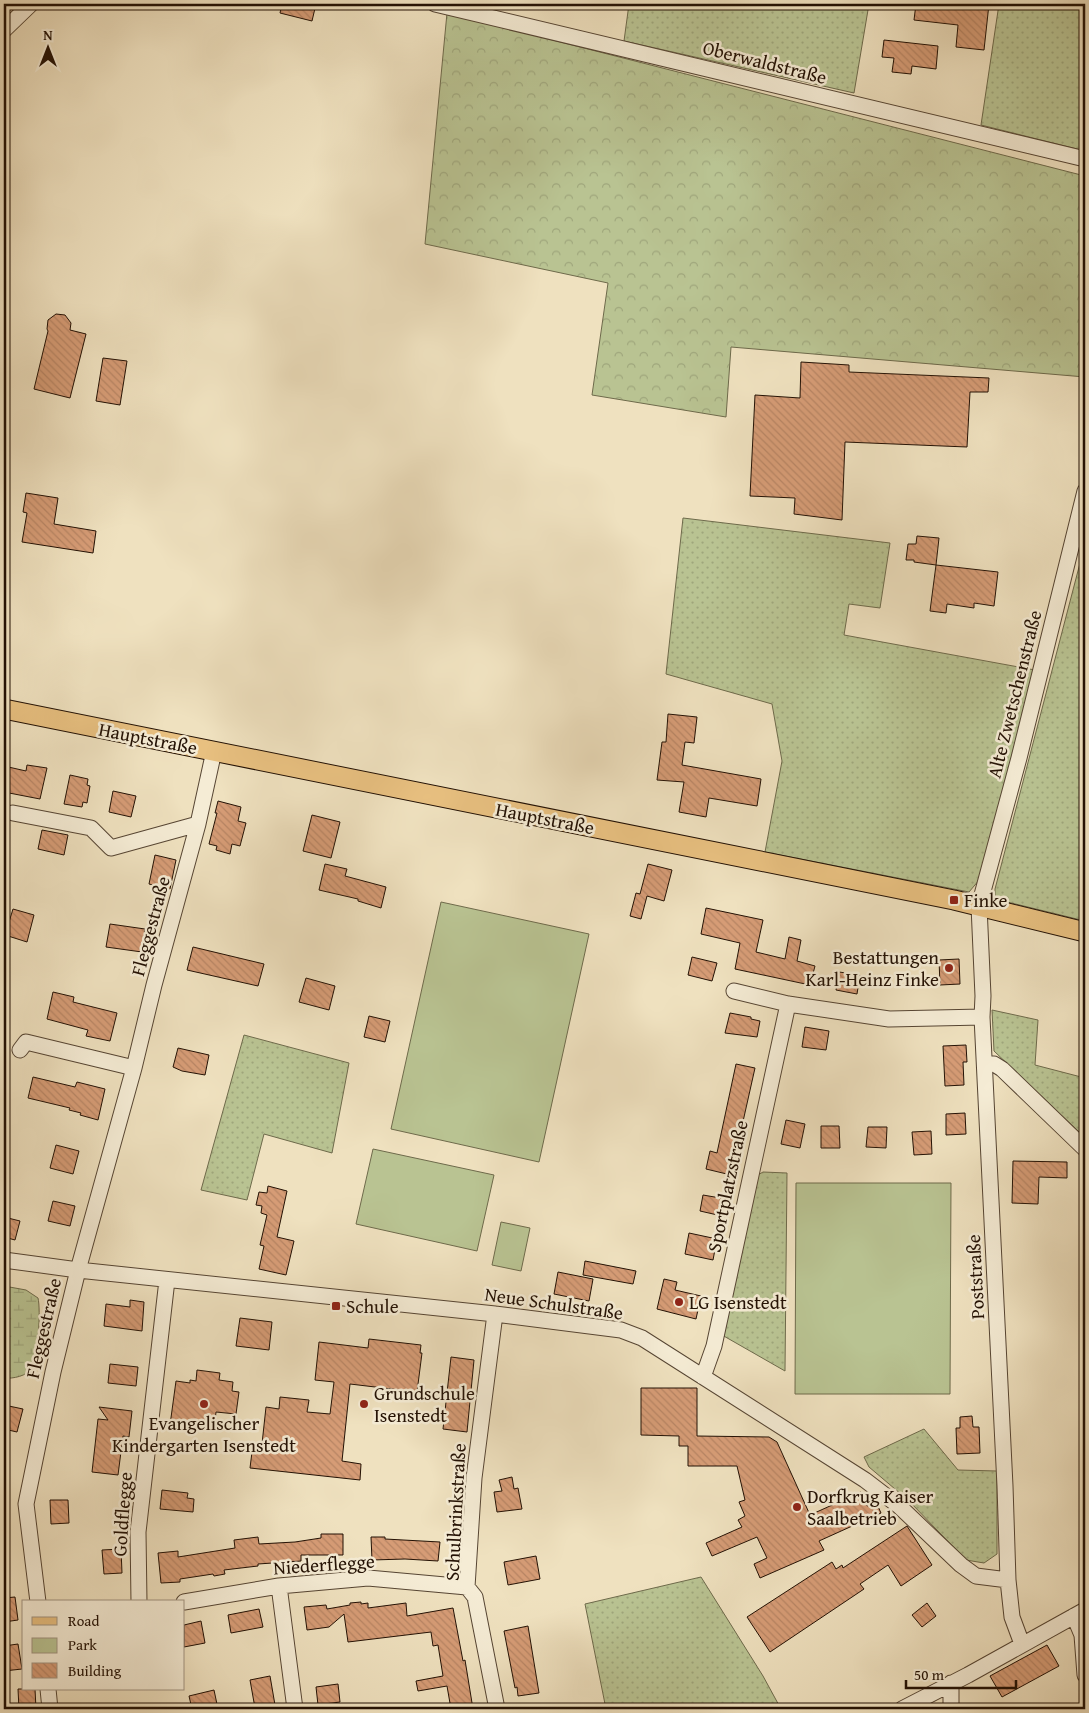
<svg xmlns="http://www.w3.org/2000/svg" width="1089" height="1713" viewBox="0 0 1089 1713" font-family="'Gentium Book Plus',serif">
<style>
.green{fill:url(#green-dots);stroke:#6e6a4b}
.forest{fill:url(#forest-crowns);stroke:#6e6a4b}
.wetland{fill:url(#wetland-marsh);stroke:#6e6a4b}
.pitch{fill:#b9c392;stroke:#6e6a4b}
.building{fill:url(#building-back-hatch);stroke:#231104}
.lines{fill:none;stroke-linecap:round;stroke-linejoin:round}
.minor-casing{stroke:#564533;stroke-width:17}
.major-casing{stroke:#231104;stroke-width:21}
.minor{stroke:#f5ecd5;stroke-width:15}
.major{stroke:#e8c080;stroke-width:19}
.poi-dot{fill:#8f2418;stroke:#f5ecd5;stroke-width:2}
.labels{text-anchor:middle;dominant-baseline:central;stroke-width:5;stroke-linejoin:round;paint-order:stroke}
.street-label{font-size:19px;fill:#231104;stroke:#f5ecd5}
.poi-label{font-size:19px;fill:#231104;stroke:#f5ecd5;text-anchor:start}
</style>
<defs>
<pattern id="green-dots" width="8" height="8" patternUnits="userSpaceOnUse" patternTransform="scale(1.25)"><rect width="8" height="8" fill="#b9c392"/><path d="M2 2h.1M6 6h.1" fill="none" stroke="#9fa67c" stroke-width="1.8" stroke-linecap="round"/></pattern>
<pattern id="forest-crowns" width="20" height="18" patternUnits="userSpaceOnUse" patternTransform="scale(1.25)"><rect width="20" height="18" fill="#b9c392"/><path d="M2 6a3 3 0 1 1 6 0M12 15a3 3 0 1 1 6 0" fill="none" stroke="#9fa67c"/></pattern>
<pattern id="wetland-marsh" width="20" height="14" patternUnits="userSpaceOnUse" patternTransform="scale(1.25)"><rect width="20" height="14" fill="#b9c392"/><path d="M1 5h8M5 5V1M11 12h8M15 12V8" fill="none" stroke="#9fa67c"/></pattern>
<pattern id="building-back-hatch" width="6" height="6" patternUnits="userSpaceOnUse" patternTransform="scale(1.25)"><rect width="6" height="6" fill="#d69c76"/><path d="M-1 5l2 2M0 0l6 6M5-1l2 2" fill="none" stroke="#b78564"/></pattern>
</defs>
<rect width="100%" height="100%" fill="#efe1bf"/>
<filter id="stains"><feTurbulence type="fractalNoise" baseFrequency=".004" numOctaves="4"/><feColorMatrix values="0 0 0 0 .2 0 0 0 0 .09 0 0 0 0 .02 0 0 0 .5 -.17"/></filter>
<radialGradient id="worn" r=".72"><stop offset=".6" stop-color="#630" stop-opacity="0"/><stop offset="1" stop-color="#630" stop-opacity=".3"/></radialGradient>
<path class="green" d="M629,4H869L854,93L624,41Z
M999,4H1085V151L981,125Z
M683,518L890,543L880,608L849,604L844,635L1035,670L980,879L969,892L765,852L782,761L772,704L666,674Z
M1085,544V921L995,899V889Z
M992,1010L1038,1020L1035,1065L1085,1078V1138L994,1051Z
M244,1035L349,1063L332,1153L264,1134L247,1200L201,1190Z
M763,1172L787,1173L785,1371L722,1335L756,1176Z
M924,1429L958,1470L997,1471V1554L984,1563L966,1560L908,1500L869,1467L864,1457Z
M701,1577L763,1676L781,1709H606L585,1604Z"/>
<path class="forest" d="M447,13L1085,176V377L731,347L726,417L592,395L608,283L425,244Z"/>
<path class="wetland" d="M4,1286L26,1290L38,1298C41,1310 38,1357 32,1368C27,1376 13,1379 4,1378Z"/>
<path class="pitch" d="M441,902L589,934L539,1162L391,1129Z
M373,1149L494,1175L477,1251L356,1224Z
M796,1183H951L950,1394H795Z
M501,1222L530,1228L521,1271L492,1265Z"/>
<path class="building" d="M282,4H316L312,21L280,13Z
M916,4H989L984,50L956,47L958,25L914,20Z
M884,40L938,46L936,69L912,66L911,74L892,72L894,58L882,57Z
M56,314L65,315L71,323L70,330L86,334L70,398L34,389L48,331L47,329L48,320Z
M103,358L127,361L120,405L96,401Z
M801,362L849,365V372L989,378L988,392H970L967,447L845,442L842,520L794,514L795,498L750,496L755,395L800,398Z
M26,493L58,498L54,524L96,531L93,553L22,542L27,513L23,512Z
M917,536L939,538L936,565L914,562V560H906L908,544H916Z
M936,565L998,572L994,606L974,603V608L947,604L946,613L930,611Z
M668,714L697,717L694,743L685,742L682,765L761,779L757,806L709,798L706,817L679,812L684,782L657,780L662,742H666Z
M27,765L47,768L40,799L4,792V766L26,771Z
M70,775L88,779L87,785L90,786L87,803L83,802L82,807L64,804Z
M113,791L136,796L131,817L109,812Z
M218,801L241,807L238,821L246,823L240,846L232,844L230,854L216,850L217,846L209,844L217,813H215Z
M312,815L340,822L331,858L303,851Z
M42,830L68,835L64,855L38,849Z
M155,855L176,860L170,889L149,884Z
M325,864L347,869L345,876L386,887L381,908L358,901V899L319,890Z
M648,864L672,870L664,901L647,896L641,919L630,916L636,893L640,894Z
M706,908L763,920L756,952L785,959L789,937L801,940L797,961L815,966L810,985L735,969L740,943L701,934Z
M13,909L34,915L27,942L5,935Z
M110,924L145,929L142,952L106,947Z
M193,947L264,964L258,986L187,970Z
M692,957L717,963L712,981L688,975Z
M959,959L960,984L940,985L939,960Z
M839,972L860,975L857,994L836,990Z
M306,978L335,986L329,1010L299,1002Z
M53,992L74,997L73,1002L117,1013L110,1041L86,1036L88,1030L47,1019Z
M730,1013L751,1017V1019L760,1021L757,1037L725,1033Z
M369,1016L390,1021L385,1042L364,1037Z
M805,1027L829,1031L826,1050L802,1047Z
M966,1045L967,1062H963L964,1085L945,1086L943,1046Z
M178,1048L209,1055L205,1075L182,1071L173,1067Z
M736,1064L755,1068L731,1175L706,1169L710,1151L717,1153Z
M33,1077L75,1087L77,1082L105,1089L98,1120L80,1115L81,1113L69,1110L70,1108L28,1098Z
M965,1113L966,1134L946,1135V1114Z
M786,1120L805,1124L800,1148L781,1144Z
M821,1126H839L840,1148H821Z
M868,1127H887L886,1148L866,1147Z
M931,1131L932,1154L914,1155L912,1132Z
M56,1145L79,1151L73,1174L50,1168Z
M1013,1161L1067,1162V1178L1039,1177L1038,1204L1012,1203Z
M268,1186L287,1191L277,1237L294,1241L286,1275L259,1269L264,1246L260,1245L267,1215L261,1213L262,1206L256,1205L259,1192L267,1193Z
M703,1195L726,1199L722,1216L700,1211Z
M53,1201L75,1206L70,1226L48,1221Z
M4,1217L20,1221L15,1240L4,1237Z
M689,1233L717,1239L713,1260L685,1254Z
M585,1261L636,1271L633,1284L583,1275Z
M558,1272L593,1279L589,1301L554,1294Z
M664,1279L677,1282L675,1290L701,1296L696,1319L657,1309Z
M130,1300L144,1302L142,1331L104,1326L106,1304L130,1307Z
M240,1318L272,1322L269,1350L236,1346Z
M369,1339L421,1345L420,1353H422L417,1392L350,1384L342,1461L361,1464L360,1480L250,1468L252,1452L261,1453L266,1407L279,1409L280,1397L309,1400L307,1412L330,1414L334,1382L315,1380L319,1342L368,1348Z
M451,1357L474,1360L467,1432L443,1429Z
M110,1364L138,1367L136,1386L108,1383Z
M197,1370L220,1373L219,1380L233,1382L232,1391L239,1392L236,1414L216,1412L214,1430L170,1425L176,1381L190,1383V1380L196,1381Z
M641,1388H697V1436L769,1437L777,1442L810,1515L861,1492L867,1506L876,1502L881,1513L819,1541L824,1550L760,1578L754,1564L767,1558L757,1537L712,1556L706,1543L742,1527L738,1520L745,1516L739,1502L745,1500L737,1466H688V1446H679V1436L641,1435Z
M4,1405L23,1409L17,1432L4,1429Z
M99,1407L132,1411L129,1437L123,1436L118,1475L92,1472L98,1419L108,1420Z
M972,1416L973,1427H979L980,1453L957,1454L956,1428H960V1417Z
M512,1477L514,1489L518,1488L522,1509L497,1512L494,1492L502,1491L499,1480Z
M162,1490L188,1493L187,1498L194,1499L193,1512L160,1509Z
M50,1500H68L69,1523L51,1524Z
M907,1526L932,1565L901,1586L888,1565L860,1584L864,1589L770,1652L747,1617L832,1562L836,1569L842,1565L843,1568Z
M321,1534H343V1555H301V1561L258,1564V1566L224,1570L225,1574L214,1576L213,1574L180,1579V1582L161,1583L158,1553L178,1551V1557L235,1548L234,1540L258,1537L259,1544L295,1542L321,1538Z
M371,1537H385V1539L440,1542L438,1561L405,1559L372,1560Z
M121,1549L122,1573L104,1574L102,1550Z
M536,1556L540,1579L508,1585L504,1562Z
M15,1597L18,1620L4,1622V1598Z
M361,1602V1604L368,1603V1608L406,1603L407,1616L453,1608L463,1661L465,1660L473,1709H451L447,1686L418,1691L416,1681L443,1676L438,1645L433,1646L431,1632L348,1642L344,1614L329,1627L307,1630L304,1607L326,1605L327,1609L350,1605V1603Z
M927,1603L936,1616L922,1627L912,1615Z
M259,1609L263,1627L231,1633L228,1615Z
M201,1621L205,1643L184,1647V1625Z
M528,1626L539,1693L518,1696L517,1687L515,1688L504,1631Z
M18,1644L22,1669L4,1671V1646Z
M1047,1645L1059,1666L1002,1697L990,1676Z
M270,1676L275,1705L255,1708L250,1680Z
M338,1684L340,1702L318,1705L316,1687Z
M18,1689H35L36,1709H19Z
M214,1690L218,1709H192L189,1696Z"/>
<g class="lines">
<defs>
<path id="minor" d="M435,4L1085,159
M4,30L31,4
M13,813L91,828L111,848L198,824
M734,991L788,1004L889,1019L982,1017
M20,1050L26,1042L134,1068
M985,1064H994L1002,1069L1085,1149
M4,1260L78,1270L495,1314L621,1330L642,1338L865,1480L899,1506L961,1565L976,1576L1008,1580
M495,1314L474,1478L467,1587L475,1597L497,1709
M703,1377L714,1346L788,1004
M279,1586L295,1709
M38,1602L26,1504L53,1372L78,1270L134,1068L154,985L198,824L214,751
M139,1602L138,1532L167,1280
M184,1602L279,1586L368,1578L467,1587
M1074,1616L1082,1635L1085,1675
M1022,1644L1012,1617L1008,1580L1005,1486L982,1017L983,996L979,906L1019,758L1085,491
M48,1689L50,1709
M902,1709L968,1675L1085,1610
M951,1709V1683"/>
<path id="major" d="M4,709L954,900L1085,932"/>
</defs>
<use href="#minor" class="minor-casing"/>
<use href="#major" class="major-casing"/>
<use href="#minor" class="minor"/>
<use href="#major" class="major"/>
</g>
<g class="poi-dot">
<rect x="949" y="895" width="10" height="10" rx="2.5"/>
<circle cx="949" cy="968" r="5"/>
<circle cx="679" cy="1302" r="5"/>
<rect x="331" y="1301" width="10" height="10" rx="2.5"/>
<circle cx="204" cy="1404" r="5"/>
<circle cx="364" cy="1404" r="5"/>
<circle cx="797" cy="1507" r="5"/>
</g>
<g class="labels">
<g class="street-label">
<text transform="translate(765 62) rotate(14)">Oberwaldstraße</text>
<text transform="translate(1014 694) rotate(-76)">Alte Zwetschenstraße</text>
<text transform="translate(148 738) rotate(11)">Hauptstraße</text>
<text transform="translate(545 818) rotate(11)">Hauptstraße</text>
<text transform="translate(150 926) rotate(-75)">Fleggestraße</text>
<text transform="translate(727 1186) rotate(-78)">Sportplatzstraße</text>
<text transform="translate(975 1277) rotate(-93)">Poststraße</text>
<text transform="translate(554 1303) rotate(8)">Neue Schulstraße</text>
<text transform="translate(43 1328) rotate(-77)">Fleggestraße</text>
<text transform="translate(455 1512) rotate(-87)">Schulbrinkstraße</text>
<text transform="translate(122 1514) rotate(-86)">Goldflegge</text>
<text transform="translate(324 1564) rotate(-4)">Niederflegge</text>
</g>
<g class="poi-label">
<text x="964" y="900">Finke</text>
<text x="939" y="957" text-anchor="end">Bestattungen<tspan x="939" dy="22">Karl-Heinz Finke</tspan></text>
<text x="689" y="1302">LG Isenstedt</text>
<text x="346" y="1306">Schule</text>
<text x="374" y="1393">Grundschule<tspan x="374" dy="22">Isenstedt</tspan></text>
<text x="204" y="1423" text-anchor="middle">Evangelischer<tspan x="204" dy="22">Kindergarten Isenstedt</tspan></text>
<text x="807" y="1496">Dorfkrug Kaiser<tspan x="807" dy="22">Saalbetrieb</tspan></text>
</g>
</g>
<rect width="1089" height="1713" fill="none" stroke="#efe1bf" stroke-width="20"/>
<rect x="5" y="5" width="1079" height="1703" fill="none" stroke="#231104" stroke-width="2.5"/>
<rect x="10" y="10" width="1069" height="1693" fill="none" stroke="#231104"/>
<rect x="22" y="1600" width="162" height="90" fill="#f5ecd5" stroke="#a19481"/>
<rect x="32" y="1617" width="25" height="8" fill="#e8c080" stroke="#a19481"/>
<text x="68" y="1626" font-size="15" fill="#231104">Road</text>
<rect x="32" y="1638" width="25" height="15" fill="#b9c392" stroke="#a19481"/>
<text x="68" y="1650" font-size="15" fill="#231104">Park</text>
<rect x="32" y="1663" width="25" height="15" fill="url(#building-back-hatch)" stroke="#a19481"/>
<text x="68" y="1676" font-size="15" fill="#231104">Building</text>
<g transform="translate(48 48)" stroke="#f5ecd5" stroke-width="4" paint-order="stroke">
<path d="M0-4L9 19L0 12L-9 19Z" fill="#231104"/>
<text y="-8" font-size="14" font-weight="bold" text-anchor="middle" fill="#231104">N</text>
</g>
<path d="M906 1680v8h110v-8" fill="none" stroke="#231104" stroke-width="2.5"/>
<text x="914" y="1680" font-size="15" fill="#231104" stroke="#f5ecd5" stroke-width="4" paint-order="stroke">50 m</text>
<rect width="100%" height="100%" filter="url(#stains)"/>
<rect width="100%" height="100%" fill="url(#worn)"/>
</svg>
